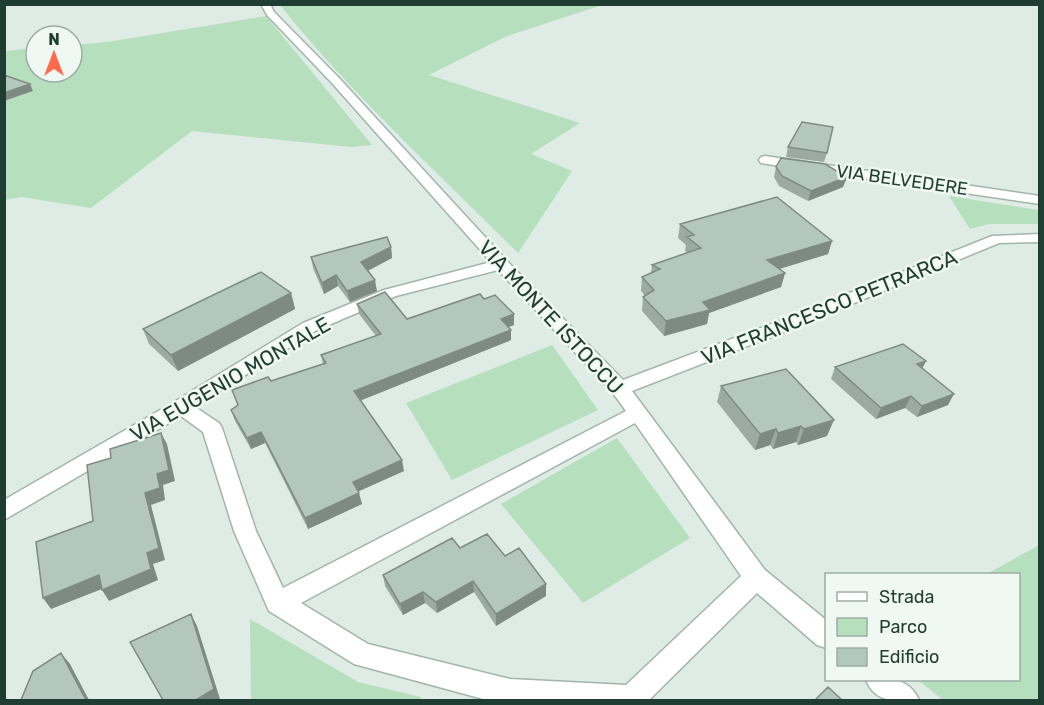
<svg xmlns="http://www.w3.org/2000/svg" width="1044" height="705" viewBox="0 0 1044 705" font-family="Rubik,sans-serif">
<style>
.green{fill:#b6dfbe}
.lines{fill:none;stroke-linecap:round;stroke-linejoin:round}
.street-casing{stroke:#a2b4ac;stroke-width:3}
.street{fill:#fff;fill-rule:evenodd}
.wall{fill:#9baba3}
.shaded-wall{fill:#7e8b85}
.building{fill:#b4c7be;stroke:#7e8b85;stroke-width:1.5}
.labels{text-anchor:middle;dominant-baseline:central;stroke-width:5;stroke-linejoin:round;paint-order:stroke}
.far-street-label{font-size:18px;fill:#1f3d33;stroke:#f0f8f3}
.street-label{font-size:21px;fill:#1f3d33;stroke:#f0f8f3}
</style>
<rect width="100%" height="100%" fill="#dfece5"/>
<path class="green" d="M428,5H602L507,36L429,75L580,123L531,154L572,171L518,253C437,172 351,94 280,5Z
M266,16L372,145L351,147L192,131L91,208L21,197L5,200L4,51L36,48V72H72V45L107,42Z
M949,196L1039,210V224H989L970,229Z
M552,345L598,410L452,480L406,403Z
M617,438L690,538L583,603L501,504Z
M1039,545V700H943L918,680H1018V574H987Z
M250,619L358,682L421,697L420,700H251Z"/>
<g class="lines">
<defs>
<path id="street" d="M261,4H270L274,12L339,78L507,261L623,380L782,320L992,236L1040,234V242L999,243L794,328L632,391L765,570L826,620V648L817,645L757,593L649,700H487L354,664L269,611L234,531L203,432L181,416L4,520V500L174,402L303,323L384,290L491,262L331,82L267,15ZM498,270L613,393L626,411L283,588L256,531L222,428L219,423L195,407L315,331L396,296ZM635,423L741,576L626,685L510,679L368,644L301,603Z
M765,156L1040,196V204L761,163L759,160L761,157Z
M866,680C887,678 909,677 919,700C897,702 875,703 866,680Z"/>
</defs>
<use href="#street" class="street-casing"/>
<use href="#street" class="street"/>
</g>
<path class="wall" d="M788,147L827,153L824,162L786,157Z
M776,167L847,177L843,187L808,201L779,186L774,177Z
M680,224L832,241L828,254L779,269L785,273L781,287L709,313L707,324L664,336L642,311L643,297L645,296L641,291L642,277L651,273L652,265L687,253L685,251L686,245L678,238Z
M391,247L392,258L368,271L377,291L350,302L338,286L324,294L313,268L311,257Z
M291,293L295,309L178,371L149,344L143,329Z
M484,299L514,314V325L508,327L511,340L361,400L404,471L358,491L362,504L308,529L265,443L251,449L235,421L231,410L238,406L232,390L271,381L323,364L321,355L376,336L359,314L357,304L407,319Z
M926,361L922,368L948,405L917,417L905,408L876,419L831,379L835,367Z
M721,386L827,436L798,445L796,442L773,449L770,445L755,450L717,402Z
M460,548L505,556L546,596L496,626L474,592L437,613L425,603L403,615L385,586L383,575Z"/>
<path class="shaded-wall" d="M30,84L33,91L4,101V93Z
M847,177L843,187L808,201L811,191Z
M832,241L828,254L763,274L767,260Z
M391,247L392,258L363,273L361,262Z
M785,273L781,287L709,313L707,324L664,336L666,321L703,302Z
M336,275L338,286L324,294L322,283Z
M375,280L377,291L350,302L347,291Z
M291,293L295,309L178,371L171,355Z
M514,314V325L501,330V319Z
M511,330V340L357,402L354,391Z
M926,361L920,373L917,364Z
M954,394L948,405L917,417L922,406Z
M911,396L905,408L876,419L881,408Z
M834,420L827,436L798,445L804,429Z
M801,426L796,442L773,449L778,433Z
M776,429L770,445L755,450L760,434Z
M261,432L265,443L251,449L247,438Z
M161,433L167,444L175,481L163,485L165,500L151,505L165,560L153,564L158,580L109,601L102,590L147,553L145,493Z
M402,460L404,471L355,493L353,482Z
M359,493L362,504L308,529L305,518Z
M99,575L107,587L51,609L43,598Z
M473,581L474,592L437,613L436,602Z
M546,584V596L496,626V614Z
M423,592L425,603L403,615L400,604Z
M191,614L197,626L220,699L218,700H196Z
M61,653L70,664L89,700H86Z"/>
<path class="building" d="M4,75L30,84L4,93Z
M802,122L833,127L827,153L788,147Z
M781,158L825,164L847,177L811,191L782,176L776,167Z
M777,197L832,241L767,260L785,273L703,302L710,310L666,321L643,297L654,290L642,277L660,269L652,265L701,248L687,237L694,235L680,224Z
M387,237L391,247L361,262L375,280L347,291L336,275L322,283L311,257Z
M261,272L291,293L171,355L143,329Z
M385,292L407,319L480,294L484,299L495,295L514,314L501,319L511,330L354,391L402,460L353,482L359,493L305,518L261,432L247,438L231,410L238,405L232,390L268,377L271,381L326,363L321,355L381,334L357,304Z
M903,344L926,361L917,364L954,394L922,406L911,396L881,408L835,367Z
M786,369L834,420L804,429L801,426L778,433L776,429L760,434L721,386Z
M161,433L169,470L157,474L160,488L145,493L159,548L147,553L151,569L102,590L99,575L43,598L36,542L93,521L87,465L111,458L110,449Z
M487,534L505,556L519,548L546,584L496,614L473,581L436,602L423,592L400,604L383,575L452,538L460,548Z
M191,614L214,689L196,700H163L130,642Z
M61,653L86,700H21L33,671Z
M828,687L842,700H815Z"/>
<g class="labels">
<g class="far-street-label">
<text transform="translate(902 180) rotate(8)">VIA BELVEDERE</text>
</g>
<g class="street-label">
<text transform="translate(829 307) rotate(-22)">VIA FRANCESCO PETRARCA</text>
<text transform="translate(551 317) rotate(47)">VIA MONTE ISTOCCU</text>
<text transform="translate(230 379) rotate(-30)">VIA EUGENIO MONTALE</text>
</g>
</g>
<rect width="1044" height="705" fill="none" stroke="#1f3d33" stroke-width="12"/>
<rect x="825" y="573" width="195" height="108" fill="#f0f8f3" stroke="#9cada6" stroke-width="1.5"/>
<rect x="837" y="592" width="30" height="9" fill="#ffffff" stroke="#9cada6" stroke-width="1.5"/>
<text x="879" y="603" font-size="18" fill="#1f3d33">Strada</text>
<rect x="837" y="618" width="30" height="18" fill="#b6dfbe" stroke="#9cada6" stroke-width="1.5"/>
<text x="879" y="633" font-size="18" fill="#1f3d33">Parco</text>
<rect x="837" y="648" width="30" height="18" fill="#b4c7be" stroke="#9cada6" stroke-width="1.5"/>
<text x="879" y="663" font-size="18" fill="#1f3d33">Edificio</text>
<g transform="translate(54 54)"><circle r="28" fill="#f0f8f3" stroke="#9cada6" stroke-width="1.5"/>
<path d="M0-4.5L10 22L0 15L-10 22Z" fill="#fe6b4b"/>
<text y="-9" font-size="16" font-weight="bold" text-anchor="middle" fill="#1f3d33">N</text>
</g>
</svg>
